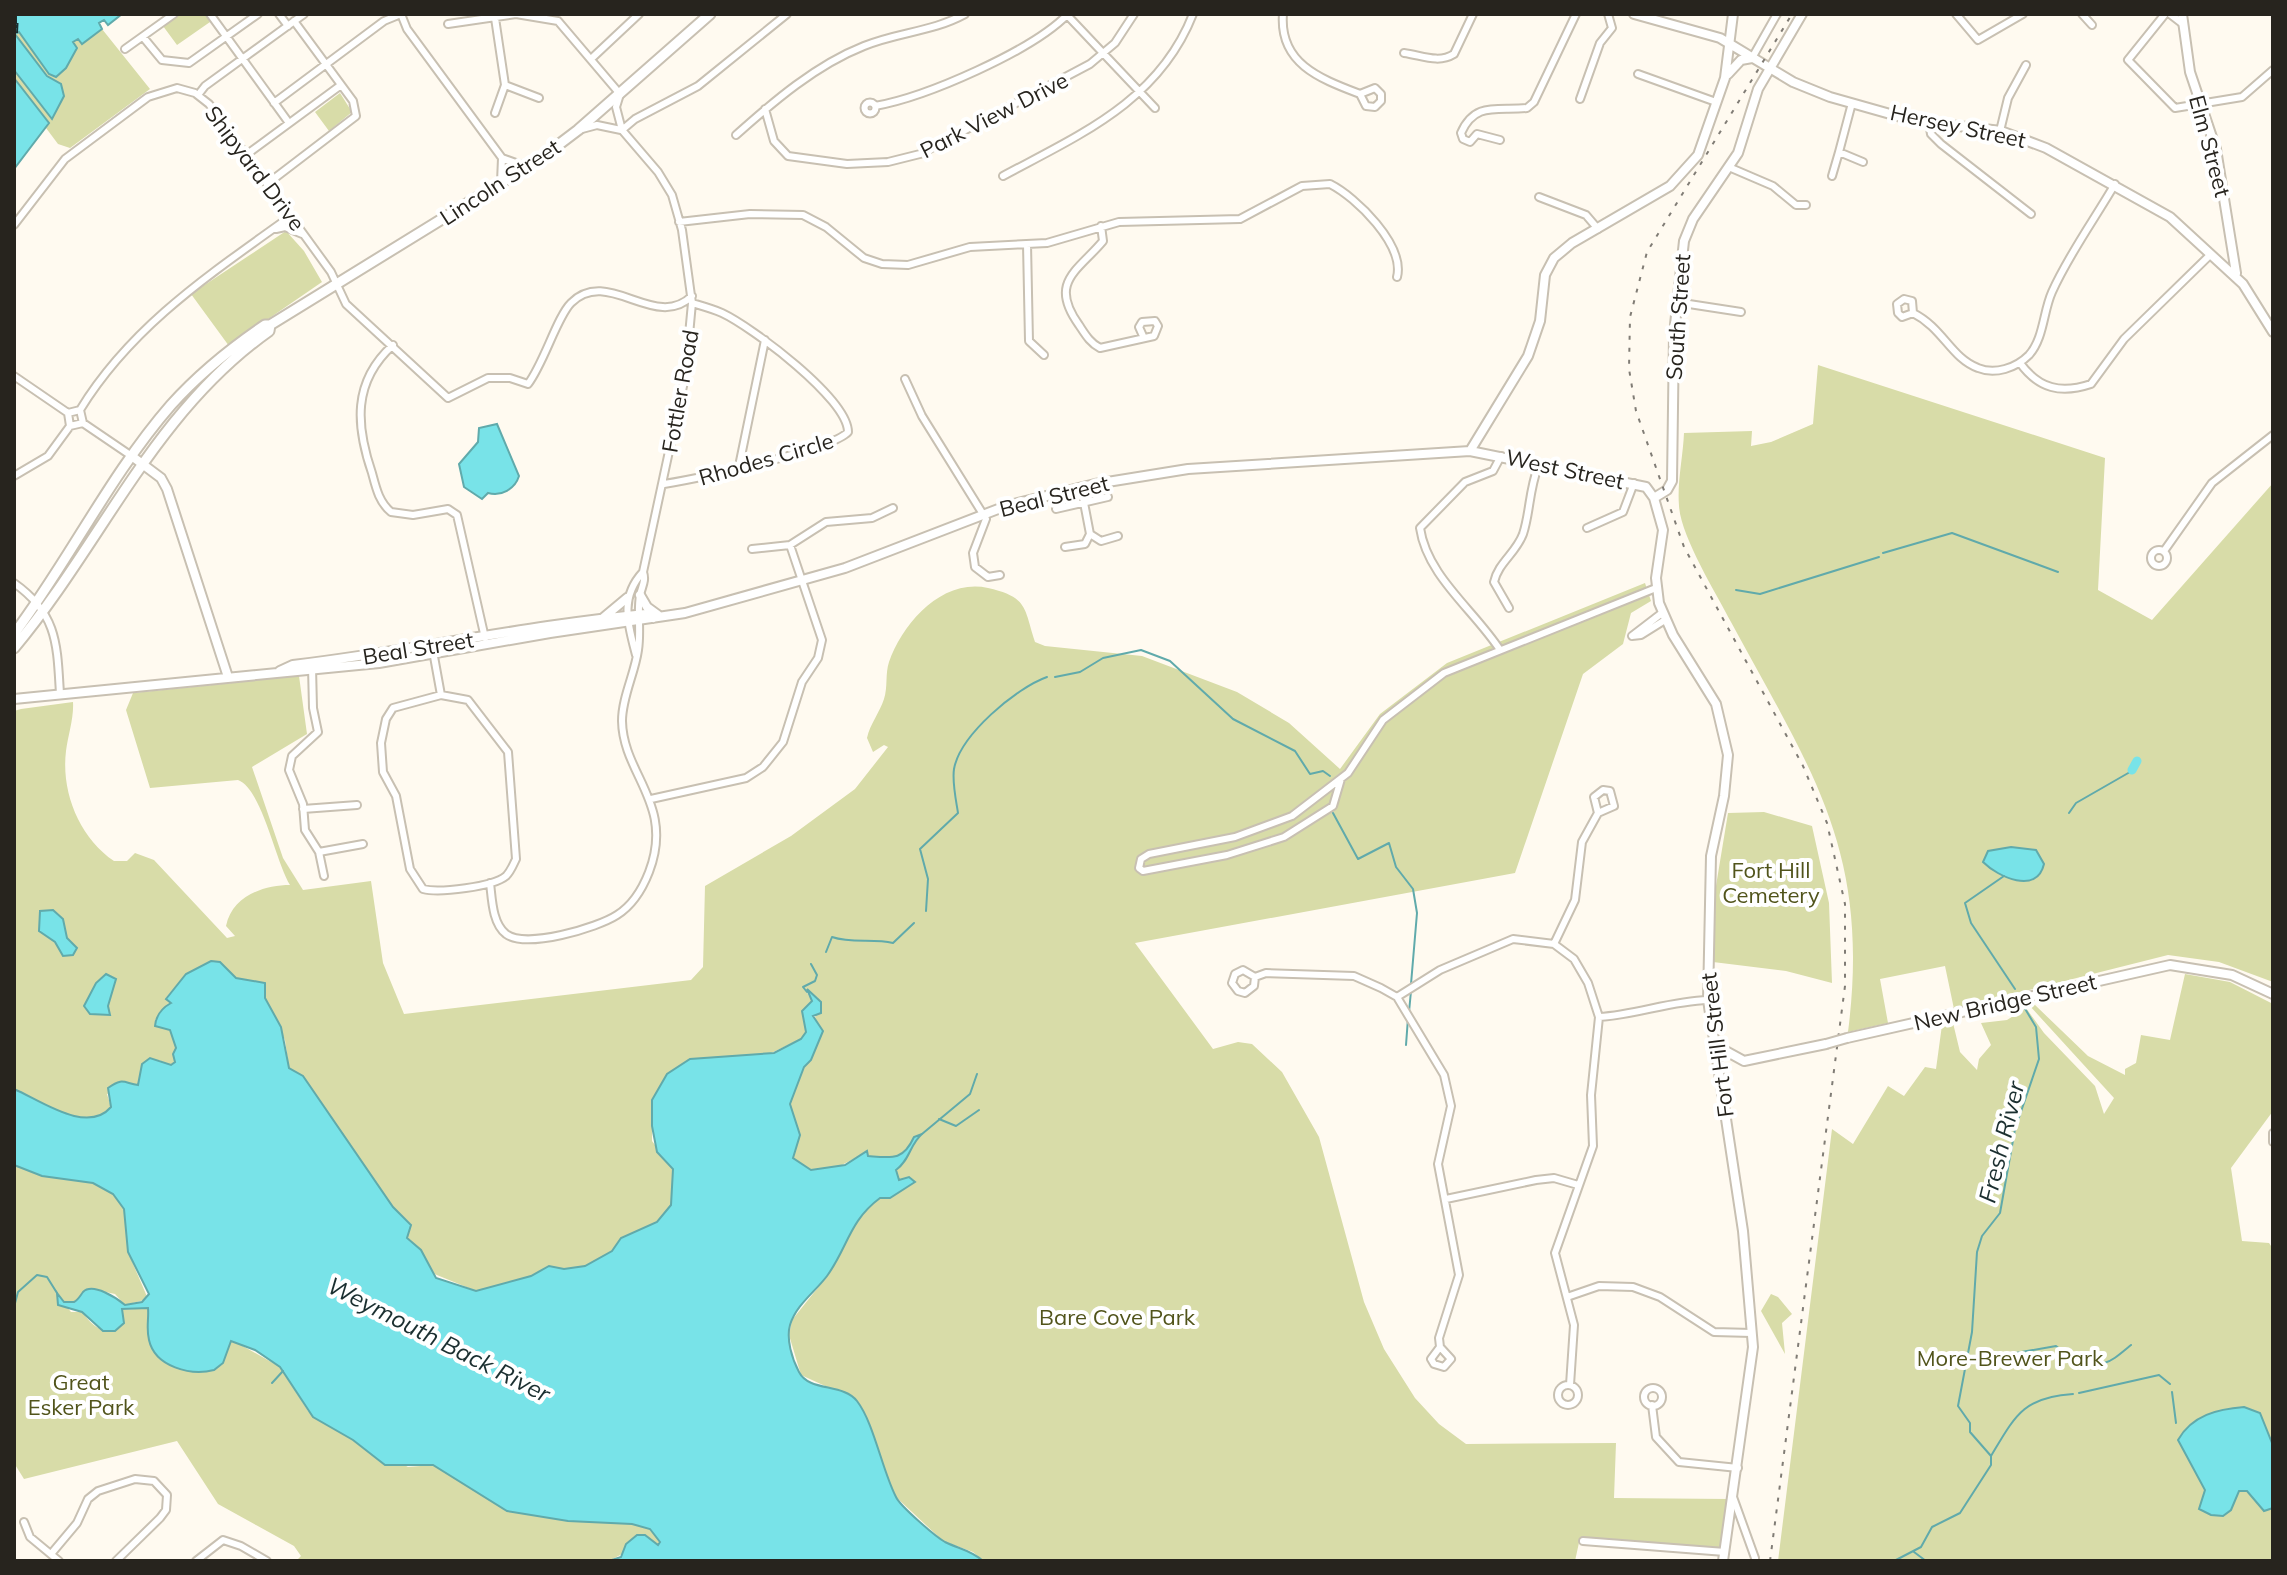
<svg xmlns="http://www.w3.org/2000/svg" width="2287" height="1575" viewBox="0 0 2287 1575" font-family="Mulish,sans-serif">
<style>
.green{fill:#d8dca8}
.water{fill:#78e3e8;stroke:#60aaab;stroke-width:2}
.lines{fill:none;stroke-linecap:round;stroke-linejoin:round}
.stream{stroke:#60aaab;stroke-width:2}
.river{stroke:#78e3e8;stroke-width:9}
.ferry{stroke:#1b2f30;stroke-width:2;stroke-dasharray:10 8;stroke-linecap:butt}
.street-casing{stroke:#c8c0b2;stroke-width:10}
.secondary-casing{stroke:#c8c0b2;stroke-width:12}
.primary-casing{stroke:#c8c0b2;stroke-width:13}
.street{stroke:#fff;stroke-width:6}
.secondary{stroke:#fff;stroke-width:8}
.primary{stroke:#fff;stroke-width:9}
.rail{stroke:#807c75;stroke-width:2;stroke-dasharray:4 8;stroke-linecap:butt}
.secondary-bridge-casing{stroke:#c8c0b2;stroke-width:12;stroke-linecap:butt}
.secondary-bridge{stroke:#fff;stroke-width:8}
.labels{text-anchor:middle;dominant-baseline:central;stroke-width:8;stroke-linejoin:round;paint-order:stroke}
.street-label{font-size:22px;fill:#27241e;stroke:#fff}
.park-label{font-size:22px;fill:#51541b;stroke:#fff}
.water-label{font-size:24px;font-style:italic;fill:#1b2f30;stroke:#fff}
</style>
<rect width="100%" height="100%" fill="#fffaf0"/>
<path class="green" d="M180,14H205L210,22L177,45L163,26Z
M102,29L150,89L70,148L58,144L46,128L48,123L14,78V70L52,118L64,96L15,35L19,32L49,73L66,68L73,42L78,38L82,43Z
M340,93L352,112L329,131L315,112Z
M286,231L304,251L322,282L229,346L191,294Z
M1818,365L2105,458L2098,590L2152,620L2273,483V982L2219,962L2168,955L1954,1009L1945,966L1880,979L1888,1023L1848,1032C1871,851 1812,772 1731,622C1716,593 1681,537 1679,506C1677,482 1683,457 1684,433L1752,431L1751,446L1771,442L1813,424Z
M1645,583L1651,601L1631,613L1623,644L1583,674L1515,873L1135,943L1213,1049L1238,1042L1252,1044L1282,1072L1319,1137L1364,1302L1384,1349L1415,1398L1439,1424L1466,1444L1616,1443L1614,1498L1729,1499L1721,1549L1580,1538L1575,1561H983L973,1552L943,1541L896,1497L856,1400L801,1375L789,1335L792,1320L828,1275L856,1219L881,1197L890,1198L911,1185L899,1180L896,1170L915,1142V1137L901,1157L868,1156L867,1152L834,1169H805L793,1158L800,1135L790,1104C804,1064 814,1037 818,998L805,989L812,1001L806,1019V1036L801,1039L769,1054L690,1059L667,1074L652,1100V1141L673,1169L671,1205L657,1222L621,1238L612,1251L585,1266L564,1269L549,1266L531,1276L476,1291L432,1273L421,1250L407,1238L411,1224L393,1207L303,1076L289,1068L285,1040L265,998V983L236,978L220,962C195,971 182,977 166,998L171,1003L155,1020V1026L170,1030L177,1048L175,1062L171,1066L159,1060L142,1064L138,1085L107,1094L111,1107C85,1135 41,1100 14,1089V711L21,709L73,702C74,718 68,735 66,751C61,792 79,837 114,861H127L135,853L154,860L227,938L235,936L226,926C232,896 264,885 290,885C275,860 262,789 238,780L150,788L126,710L133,693L299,676L307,734L252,767L283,858L303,890L371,881L383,963L404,1014L691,980L703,967L705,886L791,836L855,789L888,747L884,745L873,752L867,738C870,724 880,712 884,699C888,687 885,674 889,662C903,623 942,578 988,588C1028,597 1024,608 1035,642L1045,646L1142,656L1237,692L1289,723L1340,769L1380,714L1447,663Z
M1764,812L1812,826L1829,903L1832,983L1786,971L1713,962V904L1728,813Z
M2185,974L2230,982L2273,1004V1111L2231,1168L2242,1241L2269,1243L2273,1249V1561H1778L1832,1129L1853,1144L1888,1086L1904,1096L1925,1067L1936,1069L1942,1025L1953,1023L1960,1052L1977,1070L1979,1059L1991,1045L1981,1023L2007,1020L2026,1008L2044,1033L2095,1086L2104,1114L2114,1098L2029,1005L2034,1004L2088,1056L2125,1075V1069L2136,1063L2141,1035L2170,1040Z
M14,1165L42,1176L93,1183L113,1194L124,1209L128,1252L148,1299L125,1305L115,1294L92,1289L74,1302H64L58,1296L71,1312H82C92,1325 98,1331 115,1331L122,1310L149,1308L151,1348L169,1364L234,1341L280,1367L308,1411L318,1420L408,1467L433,1465L443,1468L508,1511L569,1521L632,1524L650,1529L660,1542L658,1545L650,1539L609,1561H296L301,1556L294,1546L218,1504L177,1441L24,1479L14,1463Z
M1771,1294L1778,1297L1792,1314L1782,1323L1785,1354L1761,1311Z"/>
<path class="water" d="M14,14H122L108,25L104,20L99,23L102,29L82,44L78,39L73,42L77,48L66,68L56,77L49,74L19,32L15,34L47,76L61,84L64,96L52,119L14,70Z
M14,78L49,123L14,169Z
M497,424L519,476C515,489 501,497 488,493L482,499L464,487L459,464L478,442L479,428Z
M2011,847L2036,850L2044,864C2037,895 1998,877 1983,862L1988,851Z
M53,910L63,919L67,938L77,948L73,955L63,956L55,942L39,931L40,911Z
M211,961L220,962L236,978L265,983V998L281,1027L289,1068L303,1076L393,1207L411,1225L407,1238L421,1250L436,1278L476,1291L531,1276L549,1266L564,1269L585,1266L612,1251L621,1238L657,1222L671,1205L673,1169L657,1152L652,1126V1100L667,1074L690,1059L774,1053L801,1039L806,1032L802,1011L812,1001L807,989L821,1002V1013L813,1016L823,1031L811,1060L804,1067L790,1104L800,1135L793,1158L811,1170L845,1165L867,1151L868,1156C892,1158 903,1161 914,1137L922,1134C910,1144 910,1160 896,1170L899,1180L909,1177L915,1182L890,1198H880C849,1221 848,1247 827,1276C815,1292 796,1305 790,1325C786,1339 792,1359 799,1372C809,1392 843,1383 857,1401C874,1423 882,1470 896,1497C900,1506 936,1537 945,1542C959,1549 971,1550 983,1561H609L621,1557L626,1544L637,1535H645L658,1545L660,1542L650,1529L632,1524L568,1521L507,1511L433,1465H385L353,1440L313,1417L280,1367L255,1350L231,1341L223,1363L214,1370C191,1376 155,1367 149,1340C146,1328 149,1319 148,1308L122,1309L124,1323L115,1331H103L82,1312L58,1305L57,1293L64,1302H74C78,1300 80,1296 83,1292C93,1282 118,1299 125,1305L142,1302L149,1294L128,1252L124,1209L113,1194L93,1183L42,1176L14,1165V1089C40,1100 87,1135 111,1107L108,1088C123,1077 124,1083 138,1085L142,1064L150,1058L171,1065L175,1062L173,1054L176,1048L170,1030L155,1026C156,1015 162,1008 171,1003L166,999L186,974Z
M106,974L116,979L108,1006L110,1015L90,1014L84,1006L96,983Z
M2244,1407L2260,1413L2272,1443L2273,1508L2264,1511L2247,1491H2239L2231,1510L2223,1516L2211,1515L2199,1509L2205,1490L2178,1440C2192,1415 2218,1409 2244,1407Z"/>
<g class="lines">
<path class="stream" d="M1883,553L1952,533L2058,572
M1736,590L1760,594L1879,557
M1055,677L1080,672L1103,658L1141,650L1170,661L1233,719L1295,751L1310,774L1323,771L1330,776
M1333,813L1358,859L1389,843L1396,867L1413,889L1417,913L1411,984
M2069,813L2076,803L2130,772
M2004,876L1965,903L1971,923L2015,989
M926,911L928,879L920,849L958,813C956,800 952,782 954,769C960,735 1016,688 1047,677
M826,952L832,937C852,944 873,938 893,943L914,923
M807,992L803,987L815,981L817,975L811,964
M1409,1012L1411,991
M1406,1045L1408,1018
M939,1119L956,1126L979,1110
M922,1134L970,1094L977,1074
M14,1307L18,1292L37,1275L47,1277L57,1293
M2075,1358C2104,1369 2108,1364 2131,1345
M1964,1362L2056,1346L2070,1357
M272,1383L283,1371
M2172,1392L2176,1423
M2079,1393L2159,1375L2170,1384
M1991,1456C2015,1416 2023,1397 2073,1394
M1914,1552L1926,1561
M1894,1561L1921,1547L1932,1527L1960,1513L1991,1465V1456L1970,1432V1423L1958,1406L1972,1332L1977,1252L1982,1236L2000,1213L2015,1129L2039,1059L2036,1027L2024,1007"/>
<path class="river" d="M2132,770L2137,761"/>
<path class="ferry" d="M16,14V24
M14,19L16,28
M17,33L18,14"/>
<defs>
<path id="street" d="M210,14L289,123
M279,14L288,26
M401,14L407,29L502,158L527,167
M1283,14C1279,64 1321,79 1360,94L1366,106L1375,107L1381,101V94L1375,88L1360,94
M1956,14L1978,40L2023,14
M2082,14L2092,25
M2165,14L2128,60L2175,108L2242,97L2273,70
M2170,14L2183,24
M1067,15L1155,108
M495,18L505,85L495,113
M448,24L516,14L558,21L620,94L616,107L622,130L658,172L672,195L682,230L692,303L685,377L643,572C646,581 642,586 640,595C637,613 641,632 638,650C635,673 622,697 622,721C623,775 675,804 649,872C642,890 633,905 617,915C597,928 526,949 506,934C492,923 492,898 490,883
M143,37L162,60L189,63L258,14
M125,49L174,14
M1404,53C1421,55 1438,64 1454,54L1473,14
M1752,58L1777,14
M591,59L639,14
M1638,74L1716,102
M505,85L539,98
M198,95L205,86L304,14
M1580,99L1600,43L1612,28L1608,14
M864.5 108a5.5 5.5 0 1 1 11 0a5.5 5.5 0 1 1-11 0Z
M274,103L384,21L401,14
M1852,103L1839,152L1863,162
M875,106C926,97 1032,51 1068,14
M765,109L774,141L788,156L847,164L888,162L920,154L1090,64L1115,43L1134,14
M1929,123L1931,134L1941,144L2031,214
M582,129L597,125L621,130
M622,130L635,119L698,86L787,14
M2000,131L2008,98L2026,65
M736,135C774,101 816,65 864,46C898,32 932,32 965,14
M1500,140L1477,134L1470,142L1463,139L1461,133C1475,101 1498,111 1527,108L1534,102L1576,14
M246,155L341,85
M1731,168L1773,186L1796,205H1806
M1003,176C1081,134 1159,101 1193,14
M1832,176L1839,152
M501,182L502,158
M267,184L356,116L353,101L294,21
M1539,197L1586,215L1598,229
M679,222L750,214L803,215L826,227L864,258L882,264L908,265L970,247L1047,243L1119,222L1240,219L1302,186L1330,184C1356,197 1405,245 1397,277
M14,225L65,159L148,97L177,88L195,93L209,104L331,272L346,304L448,398L488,378H510L528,384C544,363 557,317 571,303C608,266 655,332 692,296
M1101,226L1103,241C1078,271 1048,282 1079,325C1085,334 1090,343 1100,348L1154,336L1158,326L1155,321L1142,322L1139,327L1143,336
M276,229L285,227L302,234
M1027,244L1029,341L1044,355
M1676,302L1741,312
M1913,313L1902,317L1898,313L1897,304L1904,299L1912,301L1913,313C1943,328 1951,358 1978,368C1995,375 2016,368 2029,355C2044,338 2043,312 2052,292C2069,254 2094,220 2115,184
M393,345C352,382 356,426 372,473C376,488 379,502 391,512L413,515L448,509L457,515L485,638
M2020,363C2039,389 2061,394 2091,384L2124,339L2211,254
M14,376L68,413
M905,379L922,416L986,519L973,553L975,567L988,577L1000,575
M80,410C132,325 212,273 291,216
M68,413L80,410L83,423L133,457
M68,413L70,426L83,423
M739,466L765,340
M14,476L48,456L70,426
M664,484C695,479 832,450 848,432C848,399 752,327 722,313C713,309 702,306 692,303
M1081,487L1090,534L1101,541L1118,536
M1056,509L1108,497
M1587,528L1623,512L1634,483
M1065,547L1085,544L1090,534
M752,549L790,545L826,522L872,518L893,508
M2151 558a8 8 0 1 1 16 0a8 8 0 1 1-16 0Z
M2164,551L2212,483L2273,435
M14,583C58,614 57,645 60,694
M1509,608L1494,582C1498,563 1516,553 1523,534C1530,513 1529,490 1538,467
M1632,636L1662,613
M1632,636L1641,635L1665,620
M1500,650C1474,610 1427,576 1420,528L1465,482L1493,471L1501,456
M433,651L441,695
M636,655C628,624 619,598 643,572
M312,667L313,708L318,732L292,756L289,770L303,804L305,830L319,852L324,876
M441,695L468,700L508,752L516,859C513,865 511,871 506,876C493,887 439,893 423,889L410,869L396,796L383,772L381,743L386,719L393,708Z
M1341,779L1333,806L1284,837L1227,855L1143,871L1139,868L1141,859L1149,854L1235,837L1292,816L1348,773L1383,720L1444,673L1656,588
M651,799L746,778L763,767L783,742L802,682L818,658L822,640L790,545
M303,809L357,805
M319,852L363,844
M1554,944L1575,900L1582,842L1598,813L1614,806L1610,791L1603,790L1594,797L1598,813
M1255,977L1243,970L1235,974L1232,983L1238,991L1245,993L1254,986L1255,977L1266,973L1354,976L1381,988L1397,997L1444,1075L1451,1106L1438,1164L1459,1275L1439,1338L1440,1347L1451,1359L1444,1367L1434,1364L1431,1359L1440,1347
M1397,997L1440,970L1513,939L1554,944L1574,959L1588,983L1599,1017L1591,1095L1593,1146L1555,1253L1574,1325L1570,1385
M1599,1017C1636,1015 1670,1001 1708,1000
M2273,1133V1142
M1446,1199L1536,1180L1554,1178L1578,1185
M1567,1297L1599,1286L1633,1287L1660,1297L1714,1332L1752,1333
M1558 1395a10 10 0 1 1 20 0a10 10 0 1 1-20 0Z
M1644 1397a9 9 0 1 1 18 0a9 9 0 1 1-18 0Z
M1652,1405L1656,1437L1679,1462L1738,1468
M1733,1497L1755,1558
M24,1522L30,1537L59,1561
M1583,1541L1725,1552
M51,1554L77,1523L88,1499L98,1491L135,1479L154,1481L167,1495L166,1510L160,1518L116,1561
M196,1561L223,1540L241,1546L267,1561"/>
<path id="secondary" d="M1634,14L1720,38L1793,82L1830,97L1915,121L2001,131L2046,148L2170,217L2243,284L2273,332
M2182,14L2190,72L2216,149L2236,273
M1728,74L1741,60L1752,58
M1470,451L1528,356L1540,321L1545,275L1554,258L1572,243L1670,186L1698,155L1725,78L1733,14
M133,457L161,478L167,489L228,677
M1654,498L1667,490L1672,481L1674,334L1684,241L1693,219L1738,153L1758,89L1802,14
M640,595L647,607L658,615
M603,618L627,598
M280,671L293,665C411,651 528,625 646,614L653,618
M14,699L379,663L550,633L685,613L845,568L1006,506L1095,484L1188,469L1470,451L1646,487L1654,498L1663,530L1656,578L1659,603L1673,635L1716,704L1728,755L1724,796L1711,856L1708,1000L1743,1231L1753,1347L1723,1561
M1847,1038L2170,965L2232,975L2273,994
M1713,1044L1744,1061L1826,1044"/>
<path id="primary" d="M14,634C69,561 110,475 171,405C198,375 231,348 265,325H270L541,158L578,130L710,14
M14,648C102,543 153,413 269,331L270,325"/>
</defs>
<use href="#street" class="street-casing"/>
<use href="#secondary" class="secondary-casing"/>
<use href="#primary" class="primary-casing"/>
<use href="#street" class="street"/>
<use href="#secondary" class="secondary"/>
<use href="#primary" class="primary"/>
<path class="rail" d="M1770,1561L1845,986V904L1827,823L1803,766L1684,547L1636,411L1629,369L1630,317L1647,252L1792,14"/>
<defs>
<path id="secondary-bridge" d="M1826,1044L1847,1038"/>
</defs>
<use href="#secondary-bridge" class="secondary-bridge-casing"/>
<use href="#secondary-bridge" class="secondary-bridge"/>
</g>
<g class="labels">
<g class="street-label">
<text transform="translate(994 115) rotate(-27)">Park View Drive</text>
<text transform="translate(1958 126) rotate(12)">Hersey Street</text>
<text transform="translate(2210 146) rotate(75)">Elm Street</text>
<text transform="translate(255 168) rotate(53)">Shipyard Drive</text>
<text transform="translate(500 182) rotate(-33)">Lincoln Street</text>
<text transform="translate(1678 317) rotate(-86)">South Street</text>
<text transform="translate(680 391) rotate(-80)">Fottler Road</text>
<text transform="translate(766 459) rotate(-16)">Rhodes Circle</text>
<text transform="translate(1565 469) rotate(12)">West Street</text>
<text transform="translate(1054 496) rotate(-14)">Beal Street</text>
<text transform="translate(418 648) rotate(-9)">Beal Street</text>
<text transform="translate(2005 1002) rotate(-13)">New Bridge Street</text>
<text transform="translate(1717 1045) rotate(-97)">Fort Hill Street</text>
</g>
<g class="park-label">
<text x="1771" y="870">Fort Hill<tspan x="1771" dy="25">Cemetery</tspan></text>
<text x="1117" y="1317">Bare Cove Park</text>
<text x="2010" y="1358">More-Brewer Park</text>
<text x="81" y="1382">Great<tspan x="81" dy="25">Esker Park</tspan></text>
</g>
<g class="water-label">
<text transform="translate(2001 1142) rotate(-76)">Fresh River</text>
<text transform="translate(439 1339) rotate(27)">Weymouth Back River</text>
</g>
</g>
<rect width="2287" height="1575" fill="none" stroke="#27241e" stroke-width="32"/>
</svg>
